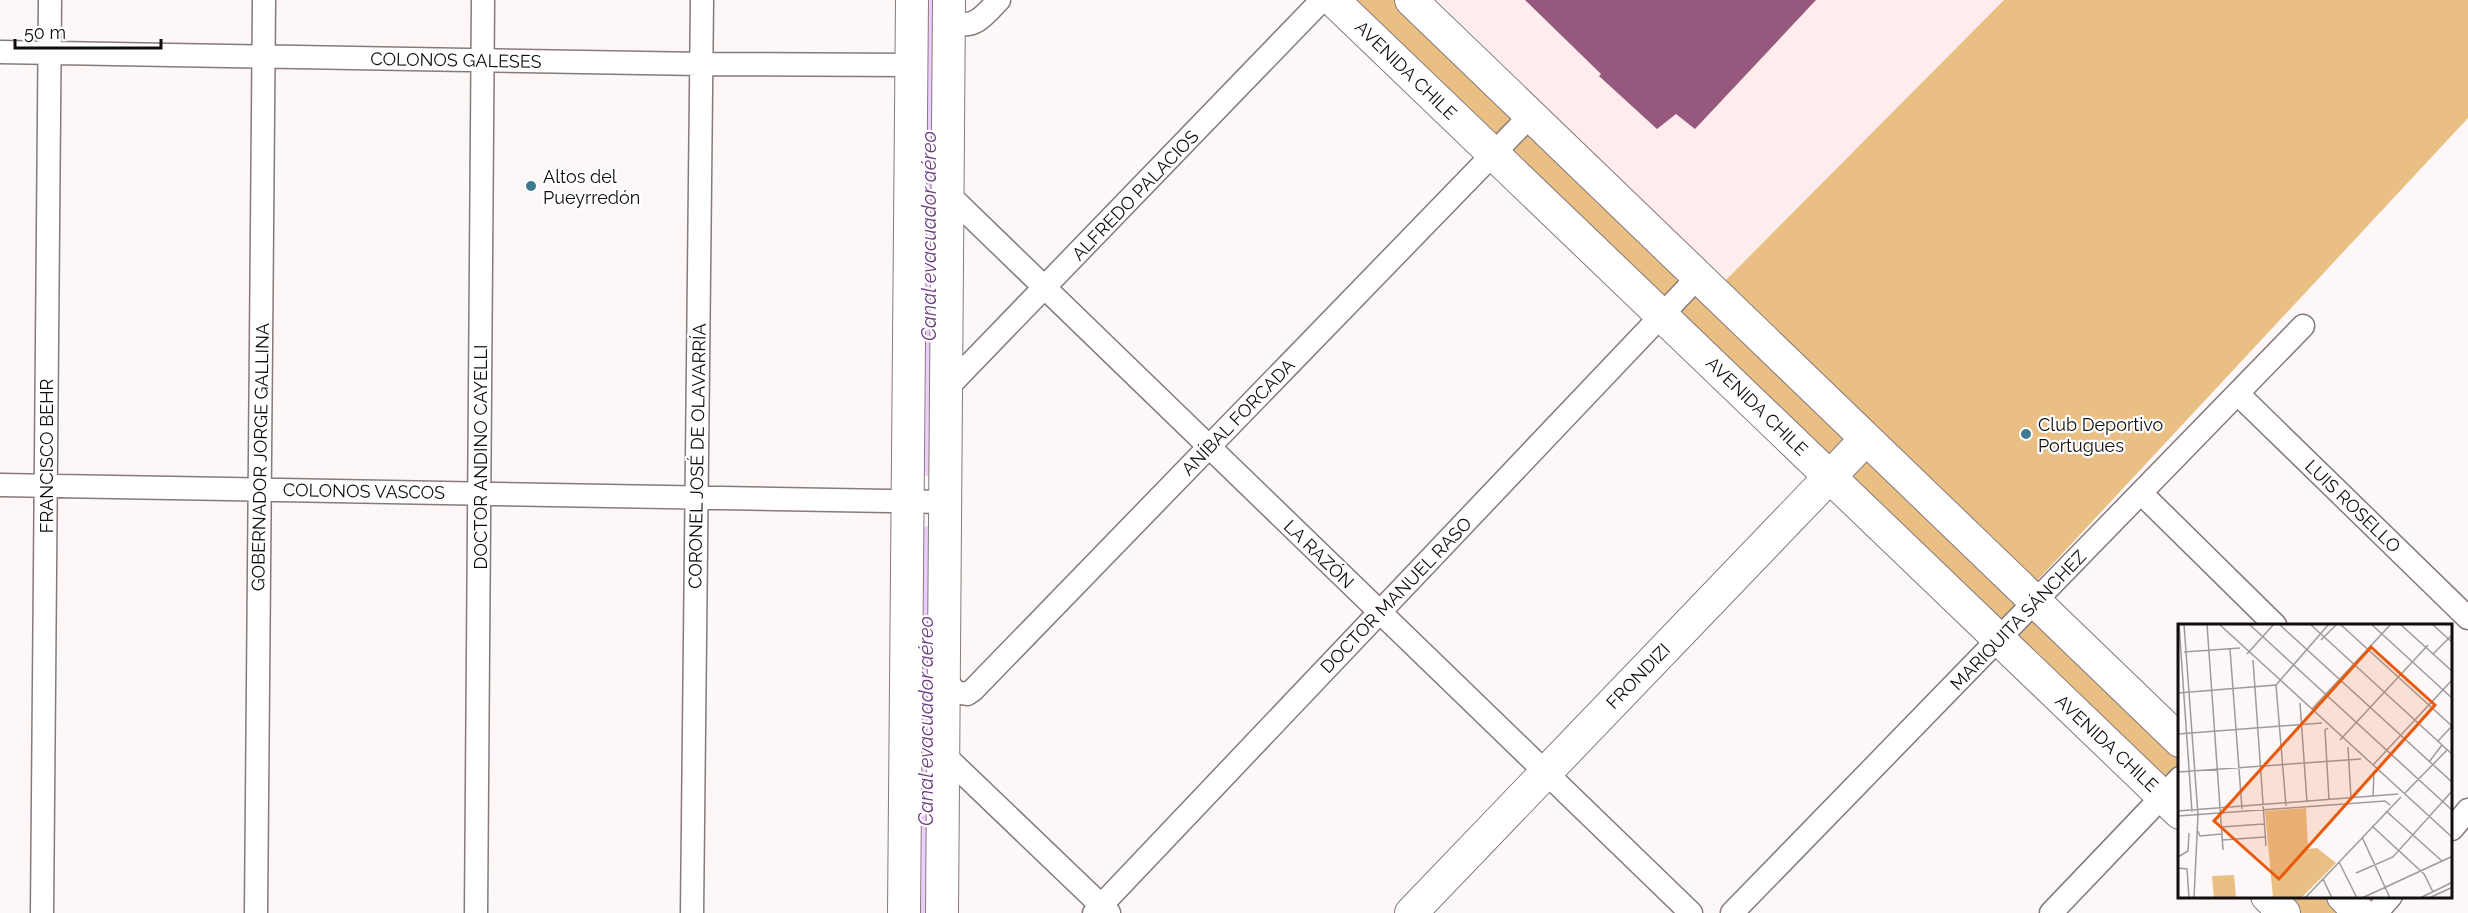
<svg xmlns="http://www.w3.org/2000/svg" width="2468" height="913" viewBox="0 0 2468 913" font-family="Raleway,sans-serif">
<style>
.built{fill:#ffeced}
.green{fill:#eabf84}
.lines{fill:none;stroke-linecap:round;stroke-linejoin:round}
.stream{stroke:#edcdfe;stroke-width:6}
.building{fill:#96597d}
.street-casing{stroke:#877a7b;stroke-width:25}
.secondary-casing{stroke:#877a7b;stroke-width:34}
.street{stroke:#fff;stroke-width:22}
.secondary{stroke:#fff;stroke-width:32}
.poi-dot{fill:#3d7b91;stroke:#fff;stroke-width:2}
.labels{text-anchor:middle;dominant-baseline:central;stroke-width:4.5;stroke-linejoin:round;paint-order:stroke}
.street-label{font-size:18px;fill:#120d0d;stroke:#fff}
.poi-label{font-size:18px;fill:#120d0d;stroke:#fff;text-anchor:start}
.water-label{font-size:20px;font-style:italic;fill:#6c3b82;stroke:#fff}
.inset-road{fill:none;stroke:#9f9999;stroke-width:1.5}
.view{fill:#e8590c;fill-opacity:0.15;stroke:#e8590c;stroke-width:3}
.inset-edge{fill:none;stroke:#120d0d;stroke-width:3}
</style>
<rect width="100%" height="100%" fill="#fdf7f7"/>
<path class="built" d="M1438,0H2004L1722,284Z"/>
<path class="green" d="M1333,0H1411L2180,741V813Z
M2004,0H2468V118L2034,584L1722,284Z
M2267,897H2343L2360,913H2284Z"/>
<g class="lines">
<path class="stream" d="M928,473L931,0
M924,913L927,529"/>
</g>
<path class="building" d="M1525,0H1816L1695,129L1676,114L1657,129L1599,76L1601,74Z"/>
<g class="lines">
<defs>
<path id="street" d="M949,11L957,23C976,29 987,12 999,0
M0,52L701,64L911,65
M948,194L1691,913
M946,389L1322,0
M2238,394L2468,618
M0,485L945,502
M2142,494L2275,625
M943,675L955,692L967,694L973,690L1531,115
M943,754L1109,913
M2452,829L2468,810
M42,913L50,0
M256,913L264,0
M476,913L483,0
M692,913L702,0
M1094,913L1698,277
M1732,913L2303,326
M2051,913L2180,778
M2376,913L2391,896"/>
<path id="secondary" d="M1333,0L2180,813
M1411,0L2180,741
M2267,896L2284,913
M2343,896L2360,913
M904,913L912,0
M942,913L949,0
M1411,913L1866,439"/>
</defs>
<use href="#street" class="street-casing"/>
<use href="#secondary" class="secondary-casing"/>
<use href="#street" class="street"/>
<use href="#secondary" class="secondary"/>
</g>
<g class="poi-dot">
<circle cx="531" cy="186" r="6"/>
<circle cx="2026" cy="434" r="6"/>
</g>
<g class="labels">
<g class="street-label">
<text transform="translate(456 60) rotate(1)">COLONOS GALESES</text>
<text transform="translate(1406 70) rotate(44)">AVENIDA CHILE</text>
<text transform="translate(1135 195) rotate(-46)">ALFREDO PALACIOS</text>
<text transform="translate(1757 406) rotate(44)">AVENIDA CHILE</text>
<text transform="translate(1238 417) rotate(-46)">ANÍBAL FORCADA</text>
<text transform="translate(46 456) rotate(-90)">FRANCISCO BEHR</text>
<text transform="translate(697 456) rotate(-89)">CORONEL JOSÉ DE OLAVARRÍA</text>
<text transform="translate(260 457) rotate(-89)">GOBERNADOR JORGE GALLINA</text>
<text transform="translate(480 457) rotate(-90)">DOCTOR ANDINO CAYELLI</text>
<text transform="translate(364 491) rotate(1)">COLONOS VASCOS</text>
<text transform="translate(2353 506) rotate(44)">LUIS ROSELLO</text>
<text transform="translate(1319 554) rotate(44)">LA RAZÓN</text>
<text transform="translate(1396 595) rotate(-46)">DOCTOR MANUEL RASO</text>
<text transform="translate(2018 620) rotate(-46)">MARIQUITA SÁNCHEZ</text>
<text transform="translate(1638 676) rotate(-46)">FRONDIZI</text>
<text transform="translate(2107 743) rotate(43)">AVENIDA CHILE</text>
</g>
<g class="poi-label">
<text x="543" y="176">Altos del<tspan x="543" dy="21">Pueyrredón</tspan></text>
<text x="2038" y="424">Club Deportivo<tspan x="2038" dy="21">Portugues</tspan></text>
</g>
<g class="water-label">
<text transform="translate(929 236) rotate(-90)">Canal evacuador aéreo</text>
<text transform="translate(926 721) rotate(-90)">Canal evacuador aéreo</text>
</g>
</g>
<g transform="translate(2178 624)">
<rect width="274" height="274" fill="#fdf7f7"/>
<path d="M128,184L130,225L139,224L158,239L123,274H95L87,187ZM56,251L58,274H36L34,252Z" fill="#eabf84"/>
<path class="inset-road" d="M1,0L14,188M6,0L20,191L16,274M29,0L45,226M41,0L275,214M71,0L275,187M101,0L275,159M132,0L275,131M162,0L275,103M193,0L275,75M222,0L275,48M254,0L275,19M143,16L159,0M52,25L64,185M6,28L62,24M69,30L96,0M255,30L275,10M75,36L88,222M98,61L108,182M0,69L98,61L151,0M122,79L129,178M134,85L213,0M150,104L147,106L151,176M0,110L144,99M162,116L250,21M260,117L274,102M170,123L173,174M251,138L264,121M195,141L275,55M0,148L183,135M227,169L269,126M195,173L196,147M0,187L220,170M208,187L264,237M0,192L207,177L212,181M194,202L246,250L255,268M43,203L86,200M20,207L22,212L44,210M184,213L212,274M44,216L87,213M0,233L10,227L11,209M161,238L179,274M0,244L9,245L11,274M178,249L215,233L275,166M145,255L154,274M127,274L223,173M184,274L275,232M242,274L275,258M251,274L275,263"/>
<path class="view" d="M193,23L257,81L101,255L36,197Z"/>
<rect width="274" height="274" class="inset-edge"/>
</g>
<path d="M15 39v9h146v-9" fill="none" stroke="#120d0d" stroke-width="3"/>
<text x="24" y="39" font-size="18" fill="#120d0d" stroke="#ffffff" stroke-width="4.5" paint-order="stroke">50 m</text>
</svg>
